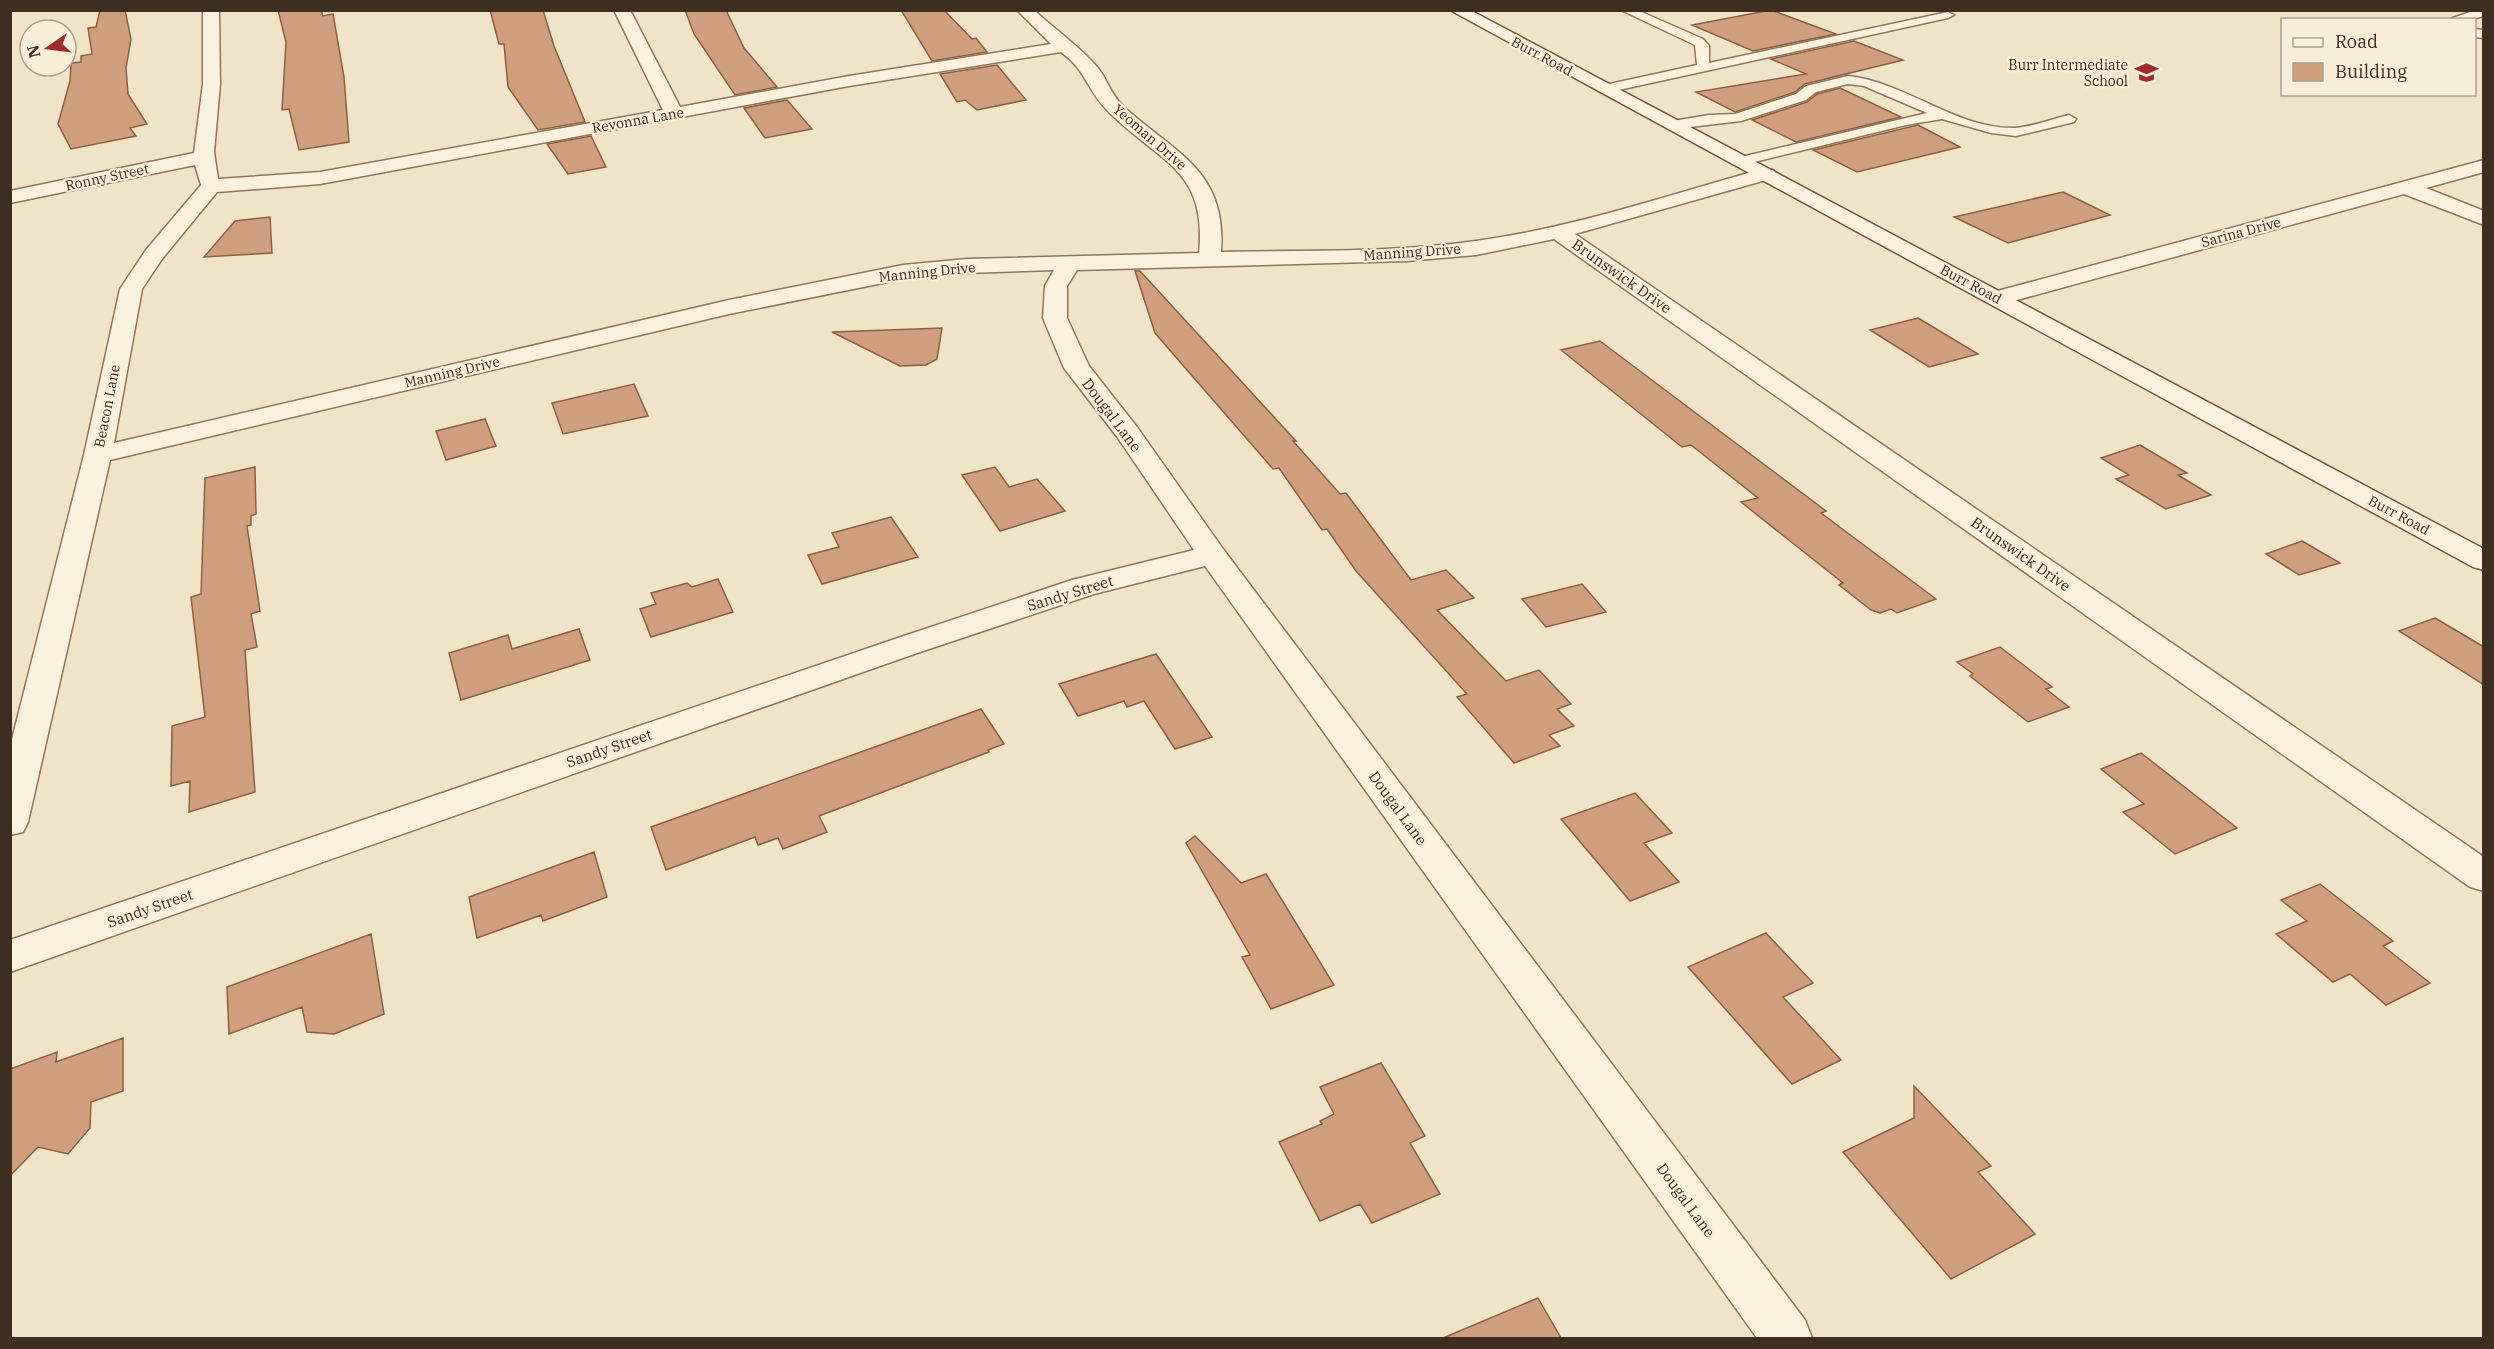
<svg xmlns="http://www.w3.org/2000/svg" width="2494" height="1349" viewBox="0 0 2494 1349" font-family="'IBM Plex Serif',serif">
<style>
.building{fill:#cf9f7d;stroke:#8d5f41;stroke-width:1.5}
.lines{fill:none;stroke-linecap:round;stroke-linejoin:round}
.lane-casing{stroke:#8d765c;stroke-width:3}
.street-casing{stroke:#8d765c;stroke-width:3}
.secondary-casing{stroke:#6f573f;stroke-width:3}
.lane{fill:#faf1dc;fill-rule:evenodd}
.street{fill:#faf1dc;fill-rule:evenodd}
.secondary{fill:#faf1dc;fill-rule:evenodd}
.labels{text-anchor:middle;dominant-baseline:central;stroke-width:4.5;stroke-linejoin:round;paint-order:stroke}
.far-street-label{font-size:14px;fill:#3d2e20;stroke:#f7eed8}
.far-poi-label{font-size:14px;fill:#3d2e20;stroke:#f7eed8;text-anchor:end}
.street-label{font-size:15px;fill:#3d2e20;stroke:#f7eed8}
</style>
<rect width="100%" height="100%" fill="#f0e4c8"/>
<path class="building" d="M100,10H125L131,39L126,68L128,94L147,124L130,128L136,136L71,149L58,124L70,81L71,63L81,62V56L92,54L88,28L96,27Z
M278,10H321L323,16L333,14L344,77L349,142L299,150L289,109L282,110L286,42Z
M490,10H543L554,46L585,122L538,130L508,87L504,44H499Z
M685,10H726L744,48L777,87L735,95L694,34Z
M901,10H944L972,39L976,38L987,52L932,61Z
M1771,10L1836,34L1753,51L1692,25Z
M1854,41L1903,60L1805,84L1795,92L1735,112L1696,92L1806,74L1771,59Z
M997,65L1026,100L977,110L965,100L957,102L940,74Z
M1840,88L1901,117L1796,142L1752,120L1807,102L1817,94Z
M787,100L812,129L765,138L744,108Z
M1918,125L1960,147L1857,172L1813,150Z
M591,136L606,167L568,174L547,144Z
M2063,192L2110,215L2008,243L1954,217Z
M270,217L272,253L204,257L235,221Z
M1135,271H1140L1296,441H1293L1340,494L1346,493L1411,580L1446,570L1474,598L1437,610L1506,681L1539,670L1571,704L1557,709L1574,726L1549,735L1560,746L1514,763L1457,697L1467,694L1356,571L1327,529L1322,530L1279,468L1273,469L1155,333Z
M1918,318L1978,354L1929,367L1870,330Z
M942,328L937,359L926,365L900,366L832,332Z
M1600,341L1826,511L1821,513L1936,599L1897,613L1891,609L1880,613L1871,610L1839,585L1843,583L1741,502L1758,498L1691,445L1682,447L1561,350Z
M634,384L648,416L563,434L552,403Z
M485,419L496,446L446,460L436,431Z
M2140,445L2187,473L2178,475L2211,495L2166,509L2116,479L2129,475L2101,458Z
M255,467L256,514L251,516V525L247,526L260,611L251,614L257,647L245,650L255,792L189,812L190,781L171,786L172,726L205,717L191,597L201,594L205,478Z
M995,467L1009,487L1037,479L1065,511L1000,531L962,475Z
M891,517L918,557L822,584L808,555L839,547L832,533Z
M2302,541L2340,563L2299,575L2266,554Z
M718,579L733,612L651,637L640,609L656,604L651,593L687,583L692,587Z
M1582,584L1606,612L1546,627L1522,599Z
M2435,618L2484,647V685L2399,631Z
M579,629L590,660L461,700L449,653L508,635L512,649Z
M2000,647L2052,687L2046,689L2069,707L2028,722L1970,676L1973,674L1957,662Z
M1156,654L1212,737L1175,749L1144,701L1127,707L1124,701L1078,716L1059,684Z
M981,709L1004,744L988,750L989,752L819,816L827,832L783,849L778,838L758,845L755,837L666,870L651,827Z
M2141,753L2237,828L2175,854L2123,812L2144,804L2101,769Z
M1635,793L1672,833L1644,843L1679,882L1630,901L1561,819Z
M1195,836L1241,883L1266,874L1334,985L1271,1009L1242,957L1250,955L1186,843Z
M594,852L607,897L543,921L541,915L477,938L469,897Z
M2320,884L2393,941L2383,946L2430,983L2386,1005L2350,974L2333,982L2276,934L2307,921L2281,900Z
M1766,933L1813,983L1783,997L1841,1060L1792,1084L1688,967Z
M371,934L384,1014L334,1034L307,1032L302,1007L229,1034L227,987Z
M123,1038V1091L91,1102L90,1128L68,1154L38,1147L10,1176V1069L57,1052L56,1062Z
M1381,1063L1425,1136L1410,1143L1440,1194L1372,1223L1360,1204L1320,1221L1279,1142L1322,1124L1320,1121L1334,1114L1320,1087Z
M1914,1086L1991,1166L1978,1172L2035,1234L1951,1279L1843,1152L1914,1118Z
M1538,1298L1561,1338H1443Z"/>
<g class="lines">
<defs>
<path id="lane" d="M1621,10H1637L1703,39L1709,46V63L1948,12L1954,15L1948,18L1605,93L1600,92V86L1697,65L1695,45Z
M2476,10H2484V16L2468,20H2447Z
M2474,29L2484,30V38L2474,37Z
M1848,76C1906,82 1955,129 2015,128C2032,127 2052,119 2069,115L2076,119L2074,122L2016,136L1991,133L1942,119L1906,125L1742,165L1737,164V158L1927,113L1864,86L1848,84L1816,92L1806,100L1741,121L1673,129L1666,125L1673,121L1709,115L1735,114L1796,94L1806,86Z"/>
<path id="street" d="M203,10H219L220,84L214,152L218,179L320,172L663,110L614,10H630L680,107L849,76L1051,44L1017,10H1034C1055,30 1081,47 1098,68C1108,81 1110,93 1123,106C1175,154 1227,169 1221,252C1305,250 1392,253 1476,241C1572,228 1666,196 1759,170H1773L1776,174L1773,178L1575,234L2484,857V891L2470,887L1554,239L1476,255L1407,261L1077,270L1067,286V318L1089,366L1137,427L1223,549L1805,1320L1812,1338H1757L1205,566L1094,594L920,652L10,972V940L898,638L1072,580L1194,550L1118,438L1064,368L1043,318L1045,286L1054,270L967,273L903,279L729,314L110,460L28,822L23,832L10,835V747L84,455L120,289L146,250L201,185L195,165L10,203V191L194,153L203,84ZM1061,52C1086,70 1086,88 1106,109C1155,161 1208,166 1199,253L967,259L903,265L729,300L114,443L142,289L162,259L217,192L320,184L849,86Z
M2484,160V172L2426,188L2484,211V225L2404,194L2006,303H1990L1986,298L1990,293Z"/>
<path id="secondary" d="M1450,10H1470L2484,549V570L2473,567Z"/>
</defs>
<use href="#lane" class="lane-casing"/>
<use href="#street" class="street-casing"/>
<use href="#secondary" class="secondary-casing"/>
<use href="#lane" class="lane"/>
<use href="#street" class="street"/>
<use href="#secondary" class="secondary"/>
</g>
<defs>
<symbol id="school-bare" viewBox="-9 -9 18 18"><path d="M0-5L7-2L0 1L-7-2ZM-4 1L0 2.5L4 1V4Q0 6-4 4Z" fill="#9e2a2b" stroke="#f7eed8" stroke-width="2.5" paint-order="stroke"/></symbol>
</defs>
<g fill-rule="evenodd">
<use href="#school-bare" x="2130" y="56" width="33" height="33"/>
</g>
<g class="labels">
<g class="far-street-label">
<text transform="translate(1542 56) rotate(28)">Burr Road</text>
<text transform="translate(638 120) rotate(-10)">Revonna Lane</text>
<text transform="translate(1150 137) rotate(41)">Yeoman Drive</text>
<text transform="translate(107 177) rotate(-12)">Ronny Street</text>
<text transform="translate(2241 232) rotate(-15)">Sarina Drive</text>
<text transform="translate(1412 252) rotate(-4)">Manning Drive</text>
<text transform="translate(927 272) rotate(-6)">Manning Drive</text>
<text transform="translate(1971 284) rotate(28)">Burr Road</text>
<text transform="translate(452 372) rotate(-13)">Manning Drive</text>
<text transform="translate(107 406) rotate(-79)">Beacon Lane</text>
<text transform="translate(2399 515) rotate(28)">Burr Road</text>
</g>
<g class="far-poi-label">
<text x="2128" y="65">Burr Intermediate<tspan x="2128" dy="16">School</tspan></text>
</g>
<g class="street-label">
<text transform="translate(1622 276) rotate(35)">Brunswick Drive</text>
<text transform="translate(1112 415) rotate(53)">Dougal Lane</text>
<text transform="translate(2021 554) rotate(35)">Brunswick Drive</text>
<text transform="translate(1070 593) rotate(-17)">Sandy Street</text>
<text transform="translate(609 748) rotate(-19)">Sandy Street</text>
<text transform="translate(1398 808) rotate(54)">Dougal Lane</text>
<text transform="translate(150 908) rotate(-19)">Sandy Street</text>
<text transform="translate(1686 1200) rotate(54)">Dougal Lane</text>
</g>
</g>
<rect width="2494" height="1349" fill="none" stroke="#3d2e20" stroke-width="24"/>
<rect x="2281" y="18" width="195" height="78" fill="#f7eed8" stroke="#ada18e" stroke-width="1.5"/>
<rect x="2293" y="38" width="30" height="9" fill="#faf1dc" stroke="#ada18e" stroke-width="1.5"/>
<text x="2335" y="48" font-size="18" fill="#3d2e20">Road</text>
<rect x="2293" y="63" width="30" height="18" fill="#cf9f7d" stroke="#ada18e" stroke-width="1.5"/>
<text x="2335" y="78" font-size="18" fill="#3d2e20">Building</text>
<g transform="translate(48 48) rotate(256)"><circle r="28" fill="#f7eed8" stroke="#ada18e" stroke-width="1.5"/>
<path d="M0-4.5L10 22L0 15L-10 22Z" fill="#9e2a2b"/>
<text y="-9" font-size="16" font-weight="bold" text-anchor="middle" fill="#3d2e20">N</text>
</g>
</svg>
